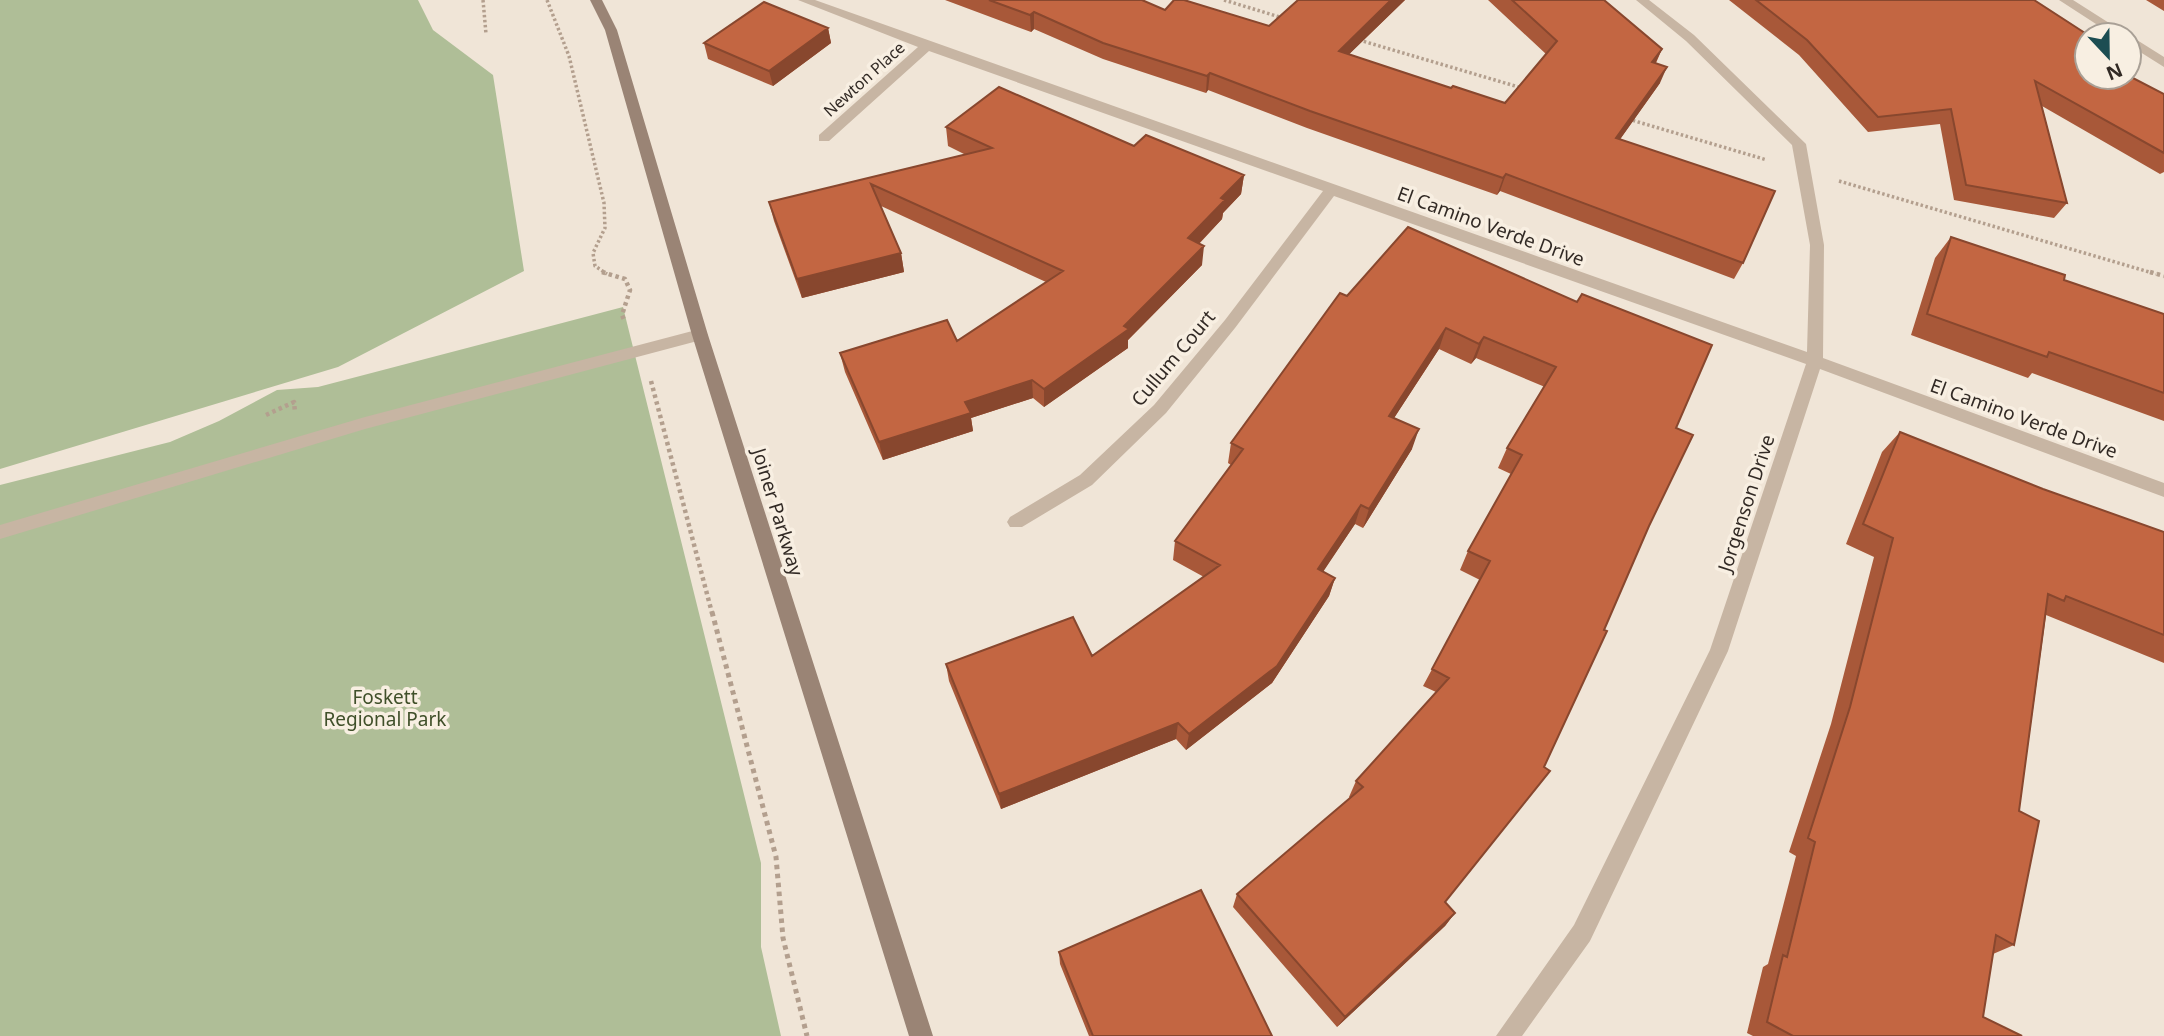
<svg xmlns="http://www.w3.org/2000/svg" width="2164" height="1036" viewBox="0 0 2164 1036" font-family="'Noto Sans',sans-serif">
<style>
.green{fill:#afbe97}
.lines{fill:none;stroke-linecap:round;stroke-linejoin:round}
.path-far2{stroke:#b39f8e;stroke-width:3.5;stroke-dasharray:2.5 2.5;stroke-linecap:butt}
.path-far1{stroke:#b39f8e;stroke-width:4.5;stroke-dasharray:3.5 3.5;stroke-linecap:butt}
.path{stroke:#b39f8e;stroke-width:5;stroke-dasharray:4.5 4.5;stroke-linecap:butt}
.lane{fill:#c7b5a3;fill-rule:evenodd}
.street{fill:#c7b5a3;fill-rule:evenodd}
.secondary{fill:#9a8475;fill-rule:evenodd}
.wall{fill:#a85839}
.shaded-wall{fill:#88472e}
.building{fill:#c36642;stroke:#88472e;stroke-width:2}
.labels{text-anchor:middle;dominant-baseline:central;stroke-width:7;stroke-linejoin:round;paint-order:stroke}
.far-street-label{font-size:16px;fill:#322a25;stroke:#f8efe2}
.street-label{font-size:19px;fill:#322a25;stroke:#f8efe2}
.park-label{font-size:19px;fill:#40502a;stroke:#f8efe2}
</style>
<rect width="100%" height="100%" fill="#f0e5d7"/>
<path class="green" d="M0,0H418L433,30L493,75L524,271L338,367L0,469Z
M623,307L761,863V947L781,1036H0V485L170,442L219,421L277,390L318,387Z"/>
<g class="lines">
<path class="path-far2" d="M483,0L486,34
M547,0L569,56L604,203L605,228L593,253L595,266L607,274
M1224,0L1283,18
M1359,40L1522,88
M1628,119L1767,160
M1839,181L2156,274"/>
<path class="path-far1" d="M602,272L625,279L630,290L622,315L625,322
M2150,272L2164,276
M651,381L712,613
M266,415L294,402L295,412"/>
<path class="path" d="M712,612L776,857L783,938L807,1036"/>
<path class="lane" d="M700,329L705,331L708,335L705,339L365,429L0,539V525L365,417Z"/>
<path class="street" d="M798,0H815L1807,352L1810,245L1792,145L1686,41L1636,0H1649L1694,35L1806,144L1824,245L1823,358L2164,483V497L1820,369L1728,651L1590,941L1522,1036H1496L1574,925L1710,650L1806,364L1334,196L1235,328L1166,413L1092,485L1022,527H1010L1007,522L1010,517L1080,475L1154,405L1225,320L1323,191L929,51L829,141H819V135L918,47Z
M2059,0H2073L2128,35H2113Z
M2129,35L2164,57V67L2129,45Z"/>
<path class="secondary" d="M590,0H602L617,30L708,335L933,1036H909L692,335L605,30Z"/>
</g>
<path class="wall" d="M945,0H1142L1165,10L1269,26L1298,0H1405L1349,54L1451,88L1505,103L1546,54L1488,0H1604L1662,49L1656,63L1660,83L1620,139L1743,263L1734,279L1500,191L1497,195L1307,128L1208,90L1206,93L1103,59L1034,29L1031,32Z
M1729,0H2034L2087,77L2164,94V172L2160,174L2042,106L2067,203L2054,218L1954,200L1940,124L1868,132L1799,55Z
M2146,0H2164V11Z
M828,28L831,43L773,86L708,59L704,43Z
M946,127L1134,146L1244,175L1241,194L1223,213L1222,219L1199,244L1202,265L1128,340V348L1044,407L1033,398L971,418L973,431L883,460L845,372L840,353L957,341L1046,282L881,206L901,253L904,272L802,298L774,221L769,202L966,155L948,146Z
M1951,237L2064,280L2164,314V421L2032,373L2028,378L1911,335L1935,258Z
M1347,296L1577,302L1445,903L1455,913L1445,926L1337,1027L1233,907L1237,894L1350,798L1349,797L1356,781L1436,692L1423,686L1480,580L1460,570L1468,551L1511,474L1498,468L1507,448L1545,387L1476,358L1471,364L1439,349L1394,418L1412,449L1363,528L1355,524L1323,571L1335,578L1329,596L1272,683L1186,750L1176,739L1001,809L949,681L946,664L1092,656L1204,577L1173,560L1175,541L1231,465L1228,463L1231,443Z
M1900,432L2043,489L2164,532V663L2046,615L2019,811L2014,945L1993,954L1983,1017L2022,1036H1753L1747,1033L1763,967L1768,964L1796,856L1789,852L1831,724L1874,557L1846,544L1882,452Z
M1059,952L1272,1036H1089L1060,964Z"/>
<path class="shaded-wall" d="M1391,0H1405L1335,68L1339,51Z
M1034,12V29L1031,32L1030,15Z
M828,28L831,43L773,86L769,71Z
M1662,49L1654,66L1652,62Z
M1667,67L1660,83L1609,155L1616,138Z
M1210,73L1208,90L1206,93L1207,76Z
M1506,174L1500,191L1497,195L1503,178Z
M1244,175L1241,194L1223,213L1222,219L1186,257L1188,238L1221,198Z
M1204,246L1202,265L1128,340V348L1044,407V389L1124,326Z
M901,253L904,272L802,298L797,279Z
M1446,328L1439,349L1383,435L1389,416Z
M1484,337L1476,358L1471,364L1479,344Z
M1032,380L1033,398L971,418L973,431L883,460L879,442L965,402Z
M1419,429L1412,449L1363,528L1369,509Z
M1361,505L1355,524L1313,587L1318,569Z
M1335,578L1329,596L1272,683L1186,750L1189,734Z
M1178,723L1176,739L1001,809L999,794Z
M1455,913L1445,926L1337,1027L1345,1017Z"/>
<path class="building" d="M989,0H1142L1165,10L1174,0H1184L1269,26L1298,0H1391L1339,51L1451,88L1453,86L1505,103L1557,41L1512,0H1604L1662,49L1652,62L1667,67L1616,138L1775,191L1743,263L1506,174L1503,178L1310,111L1210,73L1207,76L1103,43L1034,12L1030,15Z
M1756,0H2034L2088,35L2087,77H2129V76L2164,94V153L2035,81L2067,203L1966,185L1951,109L1878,117L1807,40Z
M764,2L828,28L769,71L704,43Z
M999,87L1134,146L1146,135L1244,175L1221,198L1225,200L1188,238L1204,246L1124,326L1129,329L1044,389L1032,380L965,402L971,413L879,442L840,353L947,320L957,341L1063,271L871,184L901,253L797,279L769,202L992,148L946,127Z
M1408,227L1577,302L1582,294L1712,345L1676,428L1693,435L1649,526L1604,630L1607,631L1544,767L1550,771L1445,902L1455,913L1345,1017L1237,894L1363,787L1356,781L1449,678L1432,669L1490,561L1468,551L1522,455L1507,448L1556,367L1484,337L1479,344L1446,328L1389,416L1419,429L1369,509L1361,505L1318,569L1335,578L1277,666L1189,734L1178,723L999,794L946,664L1073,617L1092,656L1220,565L1175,541L1243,449L1231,443L1340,293L1347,296Z
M1951,237L2065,275L2064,280L2164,314V393L2049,352L2047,357L1927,314Z
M1900,432L2043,489L2164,532V635L2066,596L2064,601L2048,594L2019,811L2039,821L2014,945L1996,935L1983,1017L2022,1036H1793L1767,1022L1783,955L1787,957L1815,842L1808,838L1850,707L1893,538L1863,524Z
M1201,890L1272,1036H1093L1059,952Z"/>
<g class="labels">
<g class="far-street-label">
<text transform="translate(864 79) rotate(-42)">Newton Place</text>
</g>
<g class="street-label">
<text transform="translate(1491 226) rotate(20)">El Camino Verde Drive</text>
<text transform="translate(1173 358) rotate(-50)">Cullum Court</text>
<text transform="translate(2024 418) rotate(20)">El Camino Verde Drive</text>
<text transform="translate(1746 503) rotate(-72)">Jorgenson Drive</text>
<text transform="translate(778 512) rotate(73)">Joiner Parkway</text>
</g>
<g class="park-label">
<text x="385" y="697">Foskett<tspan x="385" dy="22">Regional Park</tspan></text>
</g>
</g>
<g transform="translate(2108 56) rotate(158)"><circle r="33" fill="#f8efe2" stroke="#a9a096" stroke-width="2"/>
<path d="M0-5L12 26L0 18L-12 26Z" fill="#1c4d52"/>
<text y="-10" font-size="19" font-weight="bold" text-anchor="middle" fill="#322a25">N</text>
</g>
</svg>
